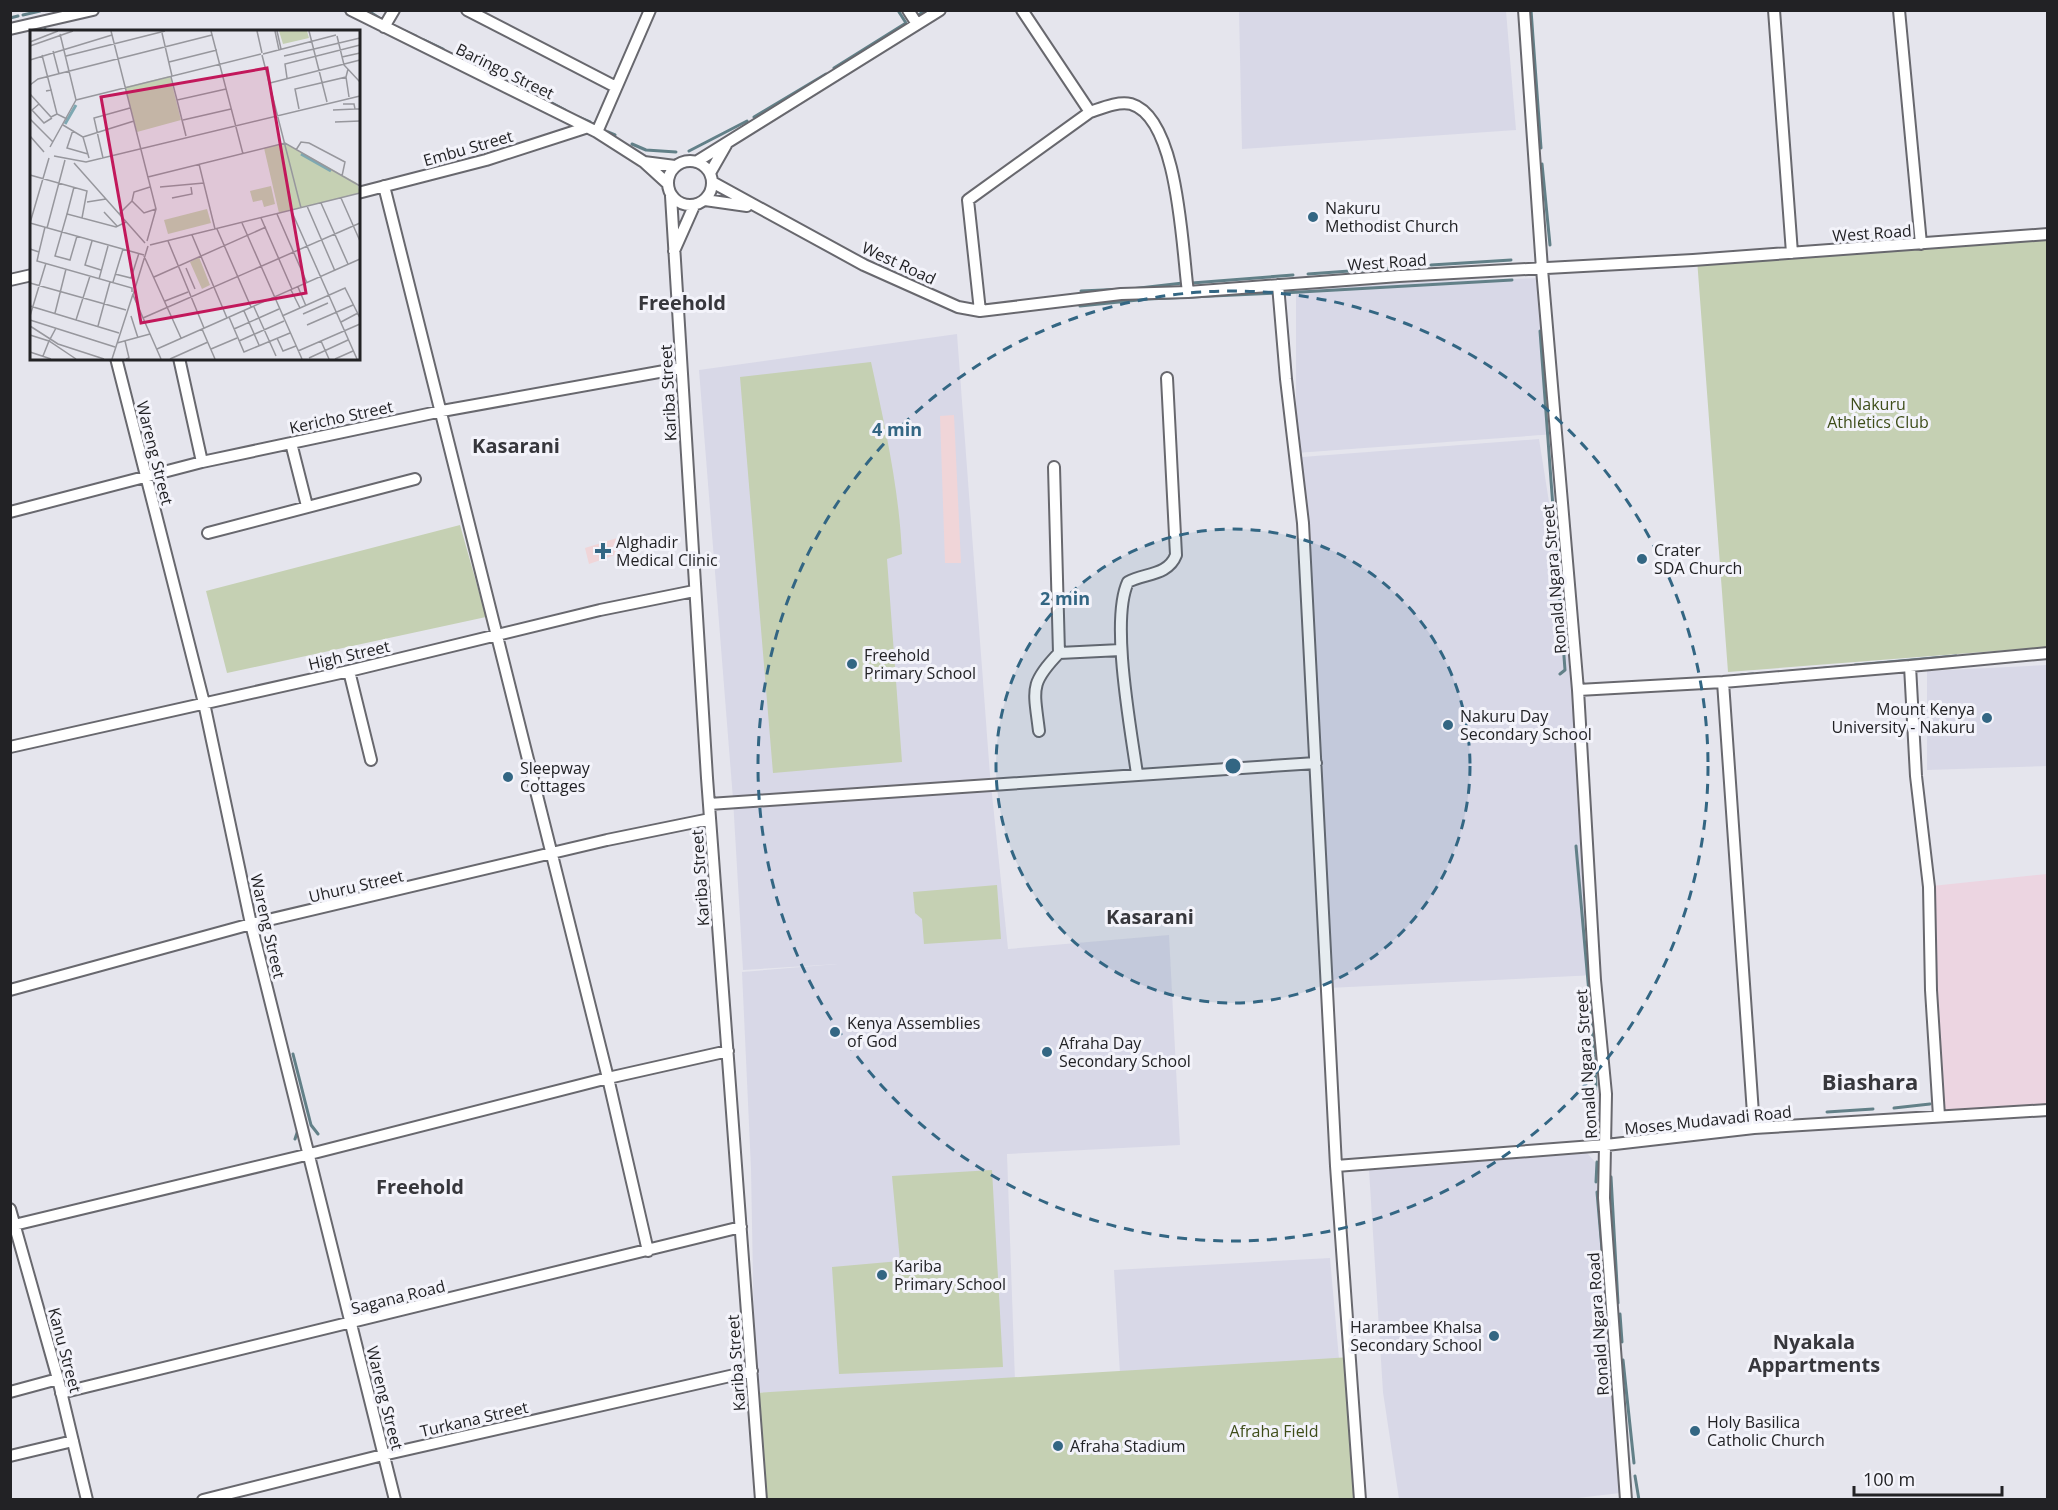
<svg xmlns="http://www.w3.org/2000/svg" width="2058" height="1510" viewBox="0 0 2058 1510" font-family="'Open Sans',sans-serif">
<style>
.commercial{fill:#ecd5e1}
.built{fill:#d8d8e7}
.medical{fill:#f0d5d8}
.green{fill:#c5d0b3}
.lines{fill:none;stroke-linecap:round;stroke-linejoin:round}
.stream{stroke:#628088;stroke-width:3}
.minor-casing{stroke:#68686e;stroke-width:14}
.minor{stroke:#fff;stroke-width:10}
.ring{fill:none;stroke:#336683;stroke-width:3;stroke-dasharray:10 8}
.poi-dot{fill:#336683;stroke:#f3f3fa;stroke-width:2}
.labels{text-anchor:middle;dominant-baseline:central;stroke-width:6;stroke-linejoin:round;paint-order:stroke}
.street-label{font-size:16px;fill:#222225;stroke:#f3f3fa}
.poi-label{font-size:16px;fill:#222225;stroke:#f3f3fa;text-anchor:start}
.park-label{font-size:16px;fill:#3e4d19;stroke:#f3f3fa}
.quarter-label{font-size:20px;font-weight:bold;fill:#37373c;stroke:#f3f3fa}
.district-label{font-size:22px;font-weight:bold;fill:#37373c;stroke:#f3f3fa}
.inset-river{fill:none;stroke:#7ea8b2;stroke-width:3}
.inset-road{fill:none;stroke:#97979d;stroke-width:1.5}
.view{fill:#c2185b;fill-opacity:0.15;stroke:#c2185b;stroke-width:3}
.inset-edge{fill:none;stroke:#222225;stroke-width:3}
.centre{fill:#336683;stroke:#f3f3fa;stroke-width:3}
.ring-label{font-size:18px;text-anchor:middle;font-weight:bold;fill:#336683;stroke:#f3f3fa;stroke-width:6;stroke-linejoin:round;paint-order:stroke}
</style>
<rect width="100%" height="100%" fill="#e5e5ed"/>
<path class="commercial" d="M2047,874V1107L1944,1115L1932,886Z"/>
<path class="built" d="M1239,11H1506L1516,130L1242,149Z
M1541,278L1555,434L1296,453V286Z
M957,334L990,775L1008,949L1169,935L1180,1145L1007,1154L1015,1381L755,1393L751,1168L742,972L838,964L743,970L733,799L699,370Z
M1539,439L1579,691L1596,975L1328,988L1302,457Z
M2047,665V766L1927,770V671Z
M1587,1153L1596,1163L1620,1493L1561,1500L1399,1499L1383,1392L1369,1170Z
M1330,1258L1339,1359L1120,1374L1114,1270Z"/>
<path class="medical" d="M954,415L961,563H945L940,416Z
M617,538L621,553L589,564L585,548Z"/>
<path class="green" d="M2047,229V647L1728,672L1697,259Z
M871,362C885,426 899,488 902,554L887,559L902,762L773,773L740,377Z
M460,525L486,617L227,673L206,591Z
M997,885L1001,939L924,944L922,919L915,913L913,892Z
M992,1170L1003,1367L839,1374L832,1267L900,1261L892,1176Z
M1351,1357L1363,1499H761L755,1393Z"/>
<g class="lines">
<path class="stream" d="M1531,10L1541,148
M370,12L381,19
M23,15L40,11
M917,16L926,10
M10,18L18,16
M45,29V32
M405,31L416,36
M424,40L443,49
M466,61L482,69
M834,68L906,23L899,12
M504,80L519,87
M526,90L546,100
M552,103L565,110
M578,117L590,122
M754,117L826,74
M608,132L615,135
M632,144L646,150L676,152
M689,151L747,121
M1542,164L1550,245
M1907,231L1916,232
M1431,265L1511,260
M1308,274L1419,266
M1192,283L1293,275
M1131,289L1183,283
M1081,291L1125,289
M1283,293L1512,280
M1080,306L1148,299L1275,293
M1540,331L1565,670L1560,674
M1855,665L1956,656
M1783,672L1839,667
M1741,675L1753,674
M1576,846L1593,1038L1596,1085L1594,1097
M293,1054L311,1125L318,1134
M1894,1108L1930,1104
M1827,1112L1873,1109
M295,1139L298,1130
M1611,1177L1618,1303
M1596,1182L1597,1162
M1597,1192L1607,1307
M1620,1314L1622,1342
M1623,1360L1634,1463
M1635,1476L1639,1500"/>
<defs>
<path id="minor" d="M351,10L597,132L644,162L667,183
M467,10L616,87
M908,10L917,24
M1524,10L1542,269L1578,690L1595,980L1606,1094L1604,1198L1626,1500
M1774,10L1792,253
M1899,10L1921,244
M384,27L394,10
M10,29L93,10
M1090,112C1102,108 1118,101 1131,104C1179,118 1182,250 1188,292
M597,132L650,10
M668 183a22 22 0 1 1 44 0a22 22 0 1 1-44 0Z
M644,162L675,166
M696,162L940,10
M710,173L726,145
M712,182L864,265L958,307L980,311L1121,294L1188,292L1399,276L1693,260L2048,234
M384,186L608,1078L648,1251
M358,193L486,160L585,128
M671,196L707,778L761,1500
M705,200L747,206
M674,251L694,206
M10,280L32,275
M1278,285L1286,379L1303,523L1336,1166L1360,1500
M980,311L968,200L1090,112L1022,10
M116,358L204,703L251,924L395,1500
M179,358L202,462
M291,443L307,506
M1054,467L1059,653L1121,650
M10,512L202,462L442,411L681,368
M208,533L415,479
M1910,666L2048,653
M349,671L371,760
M1723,682L1754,1128
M1578,690L1723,682L1910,666L1916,776L1929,887L1931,990L1939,1116
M1039,731C1034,689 1029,684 1059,653
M10,747L349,671L600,610L694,591
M1137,774C1131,730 1110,620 1128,582C1144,573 1168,576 1176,555L1167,378
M709,804L1316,763
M10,990L251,924L607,840L710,819
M1336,1166L1606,1145L1754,1128L2048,1110
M10,1209L58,1379L87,1500
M10,1226L310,1154L608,1078L728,1051
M10,1392L58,1379
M61,1393L741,1227
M10,1456L73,1441
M203,1500L383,1455L752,1371"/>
</defs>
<use href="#minor" class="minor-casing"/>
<use href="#minor" class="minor"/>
</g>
<circle cx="1233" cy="766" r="237" fill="#336683" fill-opacity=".12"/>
<g class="ring">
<circle cx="1233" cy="766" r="237"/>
<circle cx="1233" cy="766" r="475"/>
</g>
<g class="poi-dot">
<circle cx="1313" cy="217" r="6"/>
<path d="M600 542h6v6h6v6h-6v6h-6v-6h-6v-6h6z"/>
<circle cx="1642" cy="559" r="6"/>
<circle cx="852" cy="664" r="6"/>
<circle cx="1987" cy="718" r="6"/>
<circle cx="1448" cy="725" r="6"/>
<circle cx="508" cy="777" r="6"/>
<circle cx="835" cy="1032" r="6"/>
<circle cx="1047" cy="1052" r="6"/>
<circle cx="882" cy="1275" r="6"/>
<circle cx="1494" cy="1336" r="6"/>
<circle cx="1695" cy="1431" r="6"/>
<circle cx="1058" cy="1446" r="6"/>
</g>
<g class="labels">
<g class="street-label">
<text transform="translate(505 71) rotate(26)">Baringo Street</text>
<text transform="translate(468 148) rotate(-16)">Embu Street</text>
<text transform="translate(1872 233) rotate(-4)">West Road</text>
<text transform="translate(1387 262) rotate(-4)">West Road</text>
<text transform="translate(899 263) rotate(25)">West Road</text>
<text transform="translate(668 393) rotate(-93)">Kariba Street</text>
<text transform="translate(341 417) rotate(-12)">Kericho Street</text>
<text transform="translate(155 453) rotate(76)">Wareng Street</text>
<text transform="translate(1554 579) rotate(-95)">Ronald Ngara Street</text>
<text transform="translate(349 655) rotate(-13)">High Street</text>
<text transform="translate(700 878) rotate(-94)">Kariba Street</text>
<text transform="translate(356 886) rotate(-13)">Uhuru Street</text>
<text transform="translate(268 926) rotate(77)">Wareng Street</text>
<text transform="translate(1586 1064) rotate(-94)">Ronald Ngara Street</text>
<text transform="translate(1708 1120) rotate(-6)">Moses Mudavadi Road</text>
<text transform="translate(398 1297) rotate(-14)">Sagana Road</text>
<text transform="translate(1598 1324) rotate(-94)">Ronald Ngara Road</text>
<text transform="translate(65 1350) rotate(75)">Kanu Street</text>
<text transform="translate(736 1363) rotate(-94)">Kariba Street</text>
<text transform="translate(385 1398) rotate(76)">Wareng Street</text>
<text transform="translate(474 1419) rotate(-13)">Turkana Street</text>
</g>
<g class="poi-label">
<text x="1325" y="208">Nakuru<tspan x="1325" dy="18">Methodist Church</tspan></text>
<text x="616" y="542">Alghadir<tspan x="616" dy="18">Medical Clinic</tspan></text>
<text x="1654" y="550">Crater<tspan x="1654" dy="18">SDA Church</tspan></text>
<text x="864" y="655">Freehold<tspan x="864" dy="18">Primary School</tspan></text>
<text x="1975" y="709" text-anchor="end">Mount Kenya<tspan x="1975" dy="18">University - Nakuru</tspan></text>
<text x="1460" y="716">Nakuru Day<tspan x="1460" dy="18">Secondary School</tspan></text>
<text x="520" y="768">Sleepway<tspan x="520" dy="18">Cottages</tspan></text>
<text x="847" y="1023">Kenya Assemblies<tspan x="847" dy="18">of God</tspan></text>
<text x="1059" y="1043">Afraha Day<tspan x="1059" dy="18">Secondary School</tspan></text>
<text x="894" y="1266">Kariba<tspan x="894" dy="18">Primary School</tspan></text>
<text x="1482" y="1327" text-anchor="end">Harambee Khalsa<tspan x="1482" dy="18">Secondary School</tspan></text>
<text x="1707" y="1422">Holy Basilica<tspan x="1707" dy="18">Catholic Church</tspan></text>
<text x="1070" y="1446">Afraha Stadium</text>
</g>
<g class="park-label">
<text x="1878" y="404">Nakuru<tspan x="1878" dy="18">Athletics Club</tspan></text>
<text x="1274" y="1431">Afraha Field</text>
</g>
<g class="quarter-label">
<text x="682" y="302">Freehold</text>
<text x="516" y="445">Kasarani</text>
<text x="1150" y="916">Kasarani</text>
<text x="420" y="1186">Freehold</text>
<text x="1814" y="1341">Nyakala<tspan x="1814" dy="23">Appartments</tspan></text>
</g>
<g class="district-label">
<text x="1870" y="1081">Biashara</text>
</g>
</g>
<g transform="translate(30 30)">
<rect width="330" height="330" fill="#e5e5ed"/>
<path d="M249,1H277L279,8L253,14ZM140,46L151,90L107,102L95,57ZM255,113L327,153L330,163L249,183L234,118ZM241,156L245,174L234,177L232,170L223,172L220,161ZM177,179L181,193L138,204L134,190ZM169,227L180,255L172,259L160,232Z" fill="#c5d0b3"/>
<path class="inset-river" d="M35,94L46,75M271,124L301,141"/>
<path class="inset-road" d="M81,1L126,179L117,211M181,1L213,124M227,1L232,23M245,1L249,20M247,1L251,19M279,1L297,72M132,3L142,46M307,6L314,35L330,52M0,12L28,1M0,16L43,1M284,19L330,8M23,21L29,44M233,24L306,5M12,25L21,60M232,25L271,178M36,26L135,1M254,26L284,19M312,27L330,23M0,30L82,5M139,32L187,20M141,47L147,70M316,47L319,67M257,48L255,34L330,15M240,53L330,30M0,55L8,49L182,5M16,61L21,60L27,84L37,89M0,64L21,87L27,84M46,70L231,24M9,74L2,80L14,93L22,88M313,74H324L325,79H330M269,79L265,59L316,47L318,39M303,80L325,79M0,89L23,112M153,90L201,79M305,92L330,91M33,95L53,107L59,128M43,100L37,118L58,124M0,106L14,122M156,106L147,70L196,59M53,107L104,91M20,117L46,70L30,4M266,120L271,112L279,113L315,132L312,146M24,126L56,132L330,66M19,128L0,193L114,225M73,128L64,88L100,78M44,133L115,213M169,134L185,199M0,145L57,161L52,188M118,147L255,113L330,156M44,157L37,184L86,197L96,192M130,157L174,153M142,168L162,164L161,157M311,168L330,211M102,171L104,162L120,157M57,172L76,169M291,173L318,234M277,176L305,241M261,180L327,329M74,182L87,196M37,184L25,226L40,230L47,206M89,184L102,171L114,183L126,179M247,184L277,253M231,188L262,259M212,193L272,329M17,198L35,130M187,199L221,277M162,205L197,288M62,211L55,235L71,240M138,211L174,298M120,215L330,163M118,216L103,265L131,329M0,219L9,222L15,197M9,222L7,231L102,258V262M114,226L151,308M156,238L165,259M85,244L101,248L109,223M124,247L236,197M69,249L78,216M83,252L93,219M0,253L96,280M268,257L276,276M261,260L270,278M135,271L158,262M0,276L89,303M224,277L246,326M214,281L229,315M25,283L36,239M273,284L298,273M0,286L16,233M101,286L108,308M252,286L315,258L330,288M199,287L214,322L260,303M113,288L330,193M0,290L85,317M46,290L60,246M311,292L328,283M277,295L323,275M0,296L28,314L74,329M68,296L80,252M172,299L185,329M204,299L249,279M0,305L19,311L26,298M247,308L253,321L266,316M95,311L99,328L96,329M209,311L254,291M291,311L299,329M87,313L120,304M127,319L330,229M181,319L207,308M268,321L330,294M0,322L21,329M13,326L19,311L46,329M279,328L318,310M82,329L103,264M140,329L178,312M305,329L323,321"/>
<path class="view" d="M237,38L276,263L111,293L71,67Z"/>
<rect width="330" height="330" class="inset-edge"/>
</g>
<circle cx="1233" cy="766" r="9" class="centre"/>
<g class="ring-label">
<text x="897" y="436">4 min</text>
<text x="1065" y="605">2 min</text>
</g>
<rect width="2058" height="1510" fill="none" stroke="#222225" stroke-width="24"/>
<path d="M1854 1486v9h148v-9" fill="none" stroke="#222225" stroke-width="3"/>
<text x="1863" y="1486" font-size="18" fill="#222225" stroke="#f3f3fa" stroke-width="4.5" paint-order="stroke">100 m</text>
</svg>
